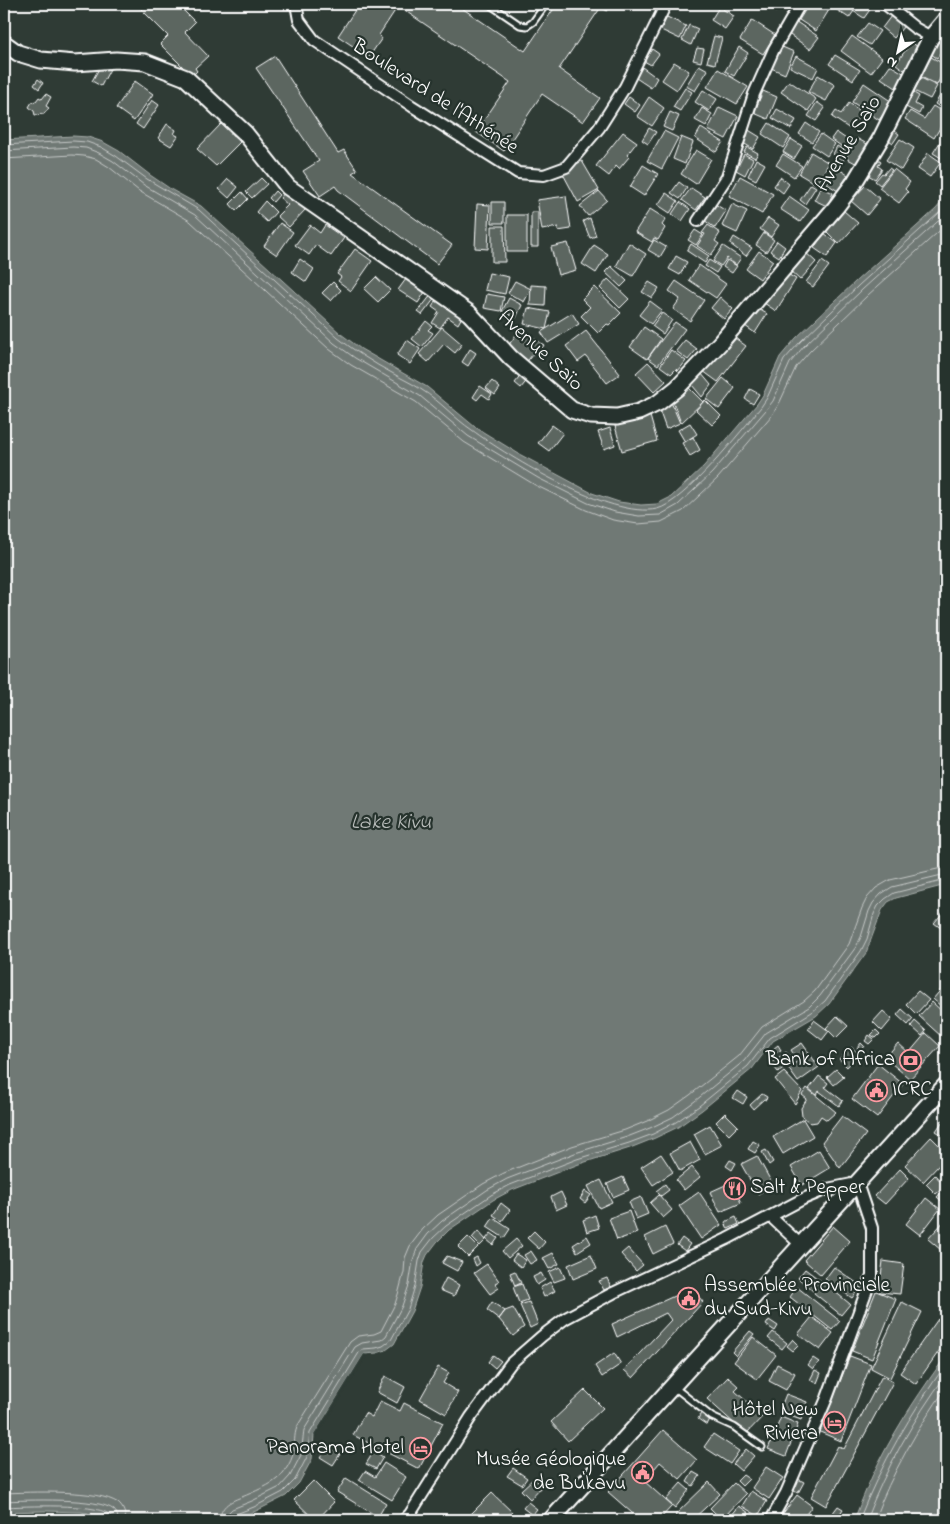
<svg xmlns="http://www.w3.org/2000/svg" width="950" height="1524" viewBox="0 0 950 1524" font-family="'Indie Flower',sans-serif">
<style>
.water{fill:#707975;stroke:#a9afac}
.pier{fill:#2f3b35}
.lines{fill:none;stroke-linecap:round;stroke-linejoin:round}
.shore{stroke:#c6c9c8;stroke-width:1}
.building{fill:#5b6661;stroke:#fff}
.lane-casing{stroke:#fff;stroke-width:9}
.street-casing{stroke:#fff;stroke-width:14}
.secondary-casing{stroke:#fff;stroke-width:19}
.lane{stroke:#26332d;stroke-width:5}
.street{stroke:#26332d;stroke-width:10}
.secondary{stroke:#26332d;stroke-width:15}
.labels{text-anchor:middle;dominant-baseline:central;stroke-width:4.5;stroke-linejoin:round;paint-order:stroke}
.street-label{font-size:21px;fill:#fff;stroke:#26332d}
.poi-label{font-size:21px;fill:#fff;stroke:#26332d;text-anchor:end}
.water-label{font-size:22px;font-style:italic;fill:#b8bcba;stroke:#26332d}
</style>
<rect width="100%" height="100%" fill="#2f3b35"/>
<filter id="ink" filterUnits="userSpaceOnUse"><feTurbulence type="fractalNoise" baseFrequency=".02" numOctaves="2"/><feDisplacementMap in="SourceGraphic" scale="10" xChannelSelector="R" yChannelSelector="G"/><feConvolveMatrix kernelMatrix="1 2 1 2 8 2 1 2 1" color-interpolation-filters="sRGB"/></filter>
<g filter="url(#ink)">
<path class="water" d="M73,136L88,137L103,142L119,151L150,175L172,190L201,206L341,334L361,349L427,387L475,427L519,454L592,493L619,502L641,505L657,504L671,497L704,466L757,404L763,395L780,357L796,338L856,281L936,209L946,197V885L896,898L888,902L882,910L866,953L829,1004L816,1016L773,1041L752,1069L702,1110L678,1127L655,1138L630,1148L579,1164L512,1190L493,1200L449,1230L437,1242L427,1255L424,1262L420,1287L412,1311L394,1344L386,1350L377,1353L364,1354L314,1435L312,1459L299,1483L286,1496L256,1511L233,1520H114L91,1514L81,1512L44,1511L4,1512V140Z
M946,1356V1520H854C862,1500 870,1479 880,1460C899,1423 922,1389 946,1356Z"/>
<path class="pier" d="M364,1354L368,1356H366L316,1437L314,1435Z"/>
<g class="lines">
<path class="shore" d="M4,145L73,141L87,142L101,147L116,156L147,179L199,210L338,338C355,351 373,363 392,373C402,379 412,383 422,390C440,401 454,418 472,430C510,458 610,519 657,509C684,503 742,430 761,407L767,398L784,360L800,342L859,285L939,213L946,205
M4,151L73,147L86,148L99,153L113,161L144,185L195,215L334,343L355,358L420,396L468,436L538,478L588,503L615,512L639,516L660,515L678,505L712,473L766,410L773,401L790,363L804,346L863,289L946,214
M4,159L72,155L84,156L96,159L109,167L139,191L190,221L329,349L351,365L416,402L464,442L535,485L586,510L613,520L638,524L661,522L683,511L718,478L772,415L779,404L796,367L810,351L868,295L946,225
M4,1493C29,1492 99,1489 118,1503C124,1508 125,1514 126,1520
M4,1501C25,1500 99,1497 114,1510C117,1513 118,1516 118,1520
M4,1507C25,1506 93,1503 109,1514C112,1516 111,1517 112,1520
M220,1520C220,1502 236,1500 249,1494C258,1490 270,1485 277,1479C285,1473 294,1458 294,1448C295,1440 294,1433 298,1425L350,1342L358,1336L374,1334L381,1331L395,1304L399,1291L404,1272L405,1258L410,1246L423,1229L438,1215L483,1184L504,1173L572,1146L625,1130L647,1121L669,1110L690,1095L739,1056L762,1027L804,1001L815,991L849,944L862,908L867,898L876,888L890,880L946,867
M227,1520L228,1513L232,1509L252,1501L280,1487L290,1476L301,1455L304,1430L355,1347L362,1343L381,1340L386,1336L402,1306L409,1285L413,1260L417,1249L428,1234L442,1221L487,1190L507,1179L575,1153L627,1137L650,1128L673,1117L695,1101L744,1061L766,1033L809,1007L820,996L856,947L861,937L869,911L873,903L881,894L892,887L946,874
M233,1520L236,1514L254,1507L283,1492L295,1480L307,1457L310,1433L360,1351L363,1349L376,1348L383,1346L391,1340L408,1309L415,1286L419,1261L422,1252L433,1238L446,1226L491,1195L510,1185L577,1159L629,1143L653,1134L676,1122L699,1106L748,1066L770,1038L812,1012L825,1001L861,951L867,939L874,914L878,906L885,899L894,893L946,880
M859,1520C882,1462 910,1415 946,1364
M866,1520C886,1468 913,1420 946,1375
M874,1520C892,1473 917,1429 946,1388"/>
</g>
<path class="building" d="M136,4H177L195,22L185,32L208,56L195,68L197,71L192,76L160,44L168,36Z
M359,4H456L525,51L557,4H612L607,11L601,7L559,69L600,98L583,122L542,94L504,151L476,132L510,82L398,6L379,35L382,38L369,57L338,36Z
M679,4H691L688,9Z
M760,4H781L776,12Z
M809,4H818L829,10L816,31L799,20Z
M836,4H842L854,11L849,18L834,8Z
M858,4H874L864,18L853,11Z
M719,7L734,16L725,29L711,20Z
M891,16L904,26L894,38L882,28Z
M667,17L686,26L680,39L661,30Z
M752,20L775,35L763,54L740,40Z
M795,21L819,37L810,49L787,33Z
M868,23L880,31L870,45L857,37Z
M689,25L698,29L691,45L682,40Z
M714,36L722,38L715,64L707,62Z
M852,36L882,58L871,73L841,51Z
M933,39L945,46L937,58L926,51Z
M911,42L922,50L907,72L896,64Z
M780,46L794,52L785,74L771,68Z
M739,47L748,53L734,76L725,71Z
M697,48L704,49L701,62L693,60Z
M652,49L659,54L651,65L644,61Z
M946,49V60L945,61L940,59Z
M835,55L860,70L853,80L829,64Z
M275,56L338,153L344,150L357,170L352,173L452,245L437,264L338,190L335,186L320,196L303,171L319,161L256,68Z
M796,56L818,68L813,78L790,67Z
M931,57L946,65L937,85L921,77Z
M674,62L689,71L677,90L662,80Z
M101,65L110,69L101,86L92,81Z
M699,65L708,70L695,91L686,86Z
M890,65L905,74L896,88L881,78Z
M642,67L657,78L651,88L636,78Z
M718,69L748,87L737,104L707,87Z
M818,75L835,85L826,101L808,92Z
M921,78L937,86L930,99L914,91Z
M38,79L43,83L39,89L34,85Z
M135,81L153,94L134,121L116,108Z
M789,81L816,99L808,111L781,92Z
M864,83L892,102L879,120L852,102Z
M685,88L692,92L680,111L673,107Z
M944,89L946,90V111L935,104Z
M703,90L717,99L709,111L695,102Z
M763,91L777,97L768,119L754,113Z
M912,92L919,96L915,104L922,108L919,114L904,106Z
M46,94L51,97L46,106L49,108L44,114L35,115L34,111L29,107L32,102L36,101L39,97L42,99Z
M629,97L640,105L635,112L624,104Z
M649,97L664,108L652,126L637,116Z
M152,100L159,105L143,129L136,124Z
M817,102L825,108L816,121L808,116Z
M849,103L862,112L850,129L832,117L836,111L841,114Z
M933,106L946,114V118L934,138L905,119L910,111L924,119Z
M719,107L738,116L726,139L708,130Z
M702,108L712,114L706,126L695,120Z
M777,109L796,120L791,129L772,118Z
M670,112L679,116L672,131L663,127Z
M769,123L790,137L783,148L762,134Z
M806,123L819,132L812,142L799,134Z
M167,124L176,130L174,134L178,136L171,146L158,138Z
M221,124L240,142L216,166L197,149Z
M649,128L656,132L648,144L642,140Z
M701,128L723,142L716,152L695,138Z
M747,129L760,137L753,149L740,141Z
M892,129L899,134L893,143L886,138Z
M664,131L678,138L662,169L647,161Z
M623,132L637,142L627,155L629,157L619,169L616,166L609,176L596,166Z
M836,132L849,141L844,148L831,139Z
M821,134L835,144L827,156L812,146Z
M944,136L946,138V161L933,153Z
M681,137L693,142L685,164L673,159Z
M856,138L871,146L861,166L846,158Z
M791,139L802,146L794,159L783,152Z
M900,139L914,148L901,170L886,160Z
M837,146L848,152L843,161L833,154Z
M747,147L758,153L755,158L744,152Z
M696,150L711,159L696,184L681,174Z
M811,152L829,163L816,184L799,174Z
M928,153L941,162L930,177L918,169Z
M744,154L753,159L745,175L736,170Z
M783,154L802,166L794,177L776,165Z
M876,158L881,161L878,166L882,169L875,179L868,175L871,170L869,169Z
M756,159L765,164L756,180L748,176Z
M582,161L599,190L578,202L562,172Z
M643,165L658,174L644,196L630,187Z
M837,168L848,175L838,191L827,184Z
M889,168L892,170L880,185L875,181L882,173L884,174Z
M894,169L910,182L905,189L908,192L899,203L879,188Z
M740,176L773,194L762,214L729,196Z
M780,177L789,184L783,193L774,186Z
M261,178L267,184L252,198L246,192Z
M228,179L238,187L229,198L219,189Z
M679,182L687,188L680,199L671,193Z
M811,184L816,187L805,204L800,200Z
M865,186L880,199L867,215L851,201Z
M821,187L833,193L827,206L814,200Z
M691,188L705,197L696,210L682,200Z
M275,191L279,195L273,202L269,198Z
M286,191L306,209L289,227L277,216L288,205L280,198Z
M599,191L607,200L588,216L580,206Z
M242,192L248,199L236,211L230,204Z
M666,193L678,201L670,213L658,205Z
M566,196L571,229L558,231V227L542,230L537,200Z
M789,196L809,210L800,222L780,209Z
M265,201L276,212L267,222L256,212Z
M492,202H504V223H492Z
M680,202L690,209L682,221L672,214Z
M477,204L490,205L488,249L475,248Z
M715,204L726,211L715,228L704,220Z
M732,204L747,211L737,233L722,226Z
M650,209L666,219L662,225L665,228L658,240L654,238L652,242L635,232Z
M844,211L858,223L839,244L826,231Z
M531,212H538V247H531Z
M507,215H527V252H507Z
M590,218L596,236L590,238L583,221Z
M768,218L779,225L771,237L760,229Z
M280,223L293,232L277,255L264,246Z
M310,225L320,233L325,225L344,238L331,256L316,245L309,255L295,245Z
M708,225L720,233L715,241L719,244L711,255L697,246L705,234L702,233Z
M492,226H504L505,262H492Z
M695,230L703,235L696,245L688,240Z
M764,233L774,240L766,252L756,245Z
M824,233L837,243L827,257L814,248Z
M734,237L752,248L746,256L730,244Z
M654,240L666,247L660,257L648,250Z
M777,241L785,247L779,257L770,251Z
M568,243L576,270L558,275L551,247Z
M629,243L646,254L633,276L616,266Z
M691,244L709,256L705,263L687,251Z
M594,245L608,254L596,273L582,264Z
M723,246L741,258L736,265L727,258L721,266L713,261Z
M355,249L372,261L351,291L338,281L341,277L337,274Z
M759,251L773,261L760,279L746,269Z
M804,251L816,262L800,280L788,269Z
M676,256L687,262L680,275L669,269Z
M300,259L314,269L306,282L292,272Z
M709,260L720,267L716,273L705,266Z
M727,260L737,266L732,273L723,267Z
M822,261L829,266L813,287L806,282Z
M699,265L726,284L716,298L689,280Z
M611,266L627,281L621,287L605,272Z
M784,272L796,279L776,311L764,303Z
M489,273L509,277L505,294L485,290Z
M376,277L390,290L378,302L364,289Z
M406,279L425,292L418,303L398,290Z
M608,279L629,299L620,308L600,288Z
M515,281L531,289L524,302L508,293Z
M676,281L704,300L690,321L673,309L680,299L669,291Z
M333,282L341,290L331,301L322,293Z
M649,282L659,288L652,298L642,292Z
M531,285L546,286L545,306L530,305Z
M594,287L621,313L609,325L607,324L598,333L581,316L590,307L582,299Z
M487,294L504,297L501,311L484,308Z
M431,295L435,298L422,315L418,312Z
M720,297L733,309L724,319L711,308Z
M438,298L463,315L458,324L448,317L440,328L432,323L439,312L432,307Z
M509,298L522,305L516,318L502,311Z
M650,301L662,310L651,324L639,315Z
M528,308L550,312L546,329L524,324Z
M757,308L767,314L755,333L745,326Z
M572,313L579,324L548,343L541,332Z
M662,313L672,320L663,334L652,326Z
M426,321L432,326L428,330L433,333L422,347L412,339Z
M675,322L685,329L658,365L648,358Z
M442,327L462,344L455,353L444,344L428,362L419,354Z
M644,327L661,339L647,359L630,347Z
M520,329L544,345L539,353L535,351L526,363L506,349Z
M586,331L620,374L607,383L586,356L578,362L566,346Z
M731,335L746,346L718,382L703,371Z
M407,340L420,349L410,364L397,355Z
M685,340L697,349L688,360L676,351Z
M470,349L476,353L468,366L462,362Z
M671,350L686,361L678,371L676,369L671,374L660,366Z
M648,362L666,381L654,392L636,373Z
M701,373L711,385L702,397L692,385Z
M522,374L528,379L521,388L515,383Z
M723,378L735,388L719,409L706,399Z
M492,381L500,388L495,395L486,388Z
M686,385L703,402L681,423L672,399Z
M480,386L492,394L489,399L482,394L477,400L473,397Z
M750,389L759,394L753,404L745,399Z
M705,400L721,416L712,425L696,410Z
M671,402L680,423L666,429L658,407Z
M650,416L657,441L622,451L615,426Z
M690,423L697,434L685,442L678,430Z
M552,425L563,433L549,451L538,443Z
M610,428L615,445L604,449L598,432Z
M693,437L700,450L690,456L682,443Z
M946,909V932L934,923Z
M944,986L946,988V1011L933,999Z
M918,991L929,1000L916,1014L906,1004Z
M932,1002L946,1015V1033L942,1037L919,1016Z
M902,1009L913,1019L908,1025L897,1015Z
M883,1011L892,1019L882,1031L873,1022Z
M837,1016L848,1026L836,1038L826,1028Z
M814,1020L829,1031L822,1040L808,1029Z
M915,1021L926,1031L922,1036L911,1026Z
M876,1030L880,1034L876,1038L871,1035Z
M926,1033L940,1046L910,1079L885,1058L898,1043L909,1053Z
M869,1035L874,1039L869,1044L865,1041Z
M802,1043L819,1067L798,1082L788,1068L798,1061L791,1050Z
M861,1043L864,1046L860,1051L857,1048Z
M778,1045L781,1050L776,1053L773,1049Z
M851,1047L859,1054L847,1067L839,1059Z
M786,1052L794,1060L778,1072L771,1063Z
M878,1064L903,1084L877,1118L852,1099Z
M836,1069L844,1077L834,1085L827,1077Z
M784,1072L802,1091L795,1104L775,1079Z
M819,1076L828,1083L825,1087L843,1101L839,1106L819,1091L817,1095L809,1089Z
M807,1088L836,1112L827,1120L821,1116L817,1122L810,1123L802,1116L801,1108L807,1099L802,1095Z
M738,1091L747,1097L743,1104L733,1098Z
M762,1094L767,1097L766,1100L764,1099L753,1109L750,1105Z
M725,1113L738,1126L729,1135L716,1122Z
M842,1116L866,1134L840,1168L822,1142Z
M946,1116V1138L936,1131Z
M803,1119L813,1136L783,1154L773,1137Z
M710,1125L722,1145L705,1154L694,1134Z
M931,1137L946,1152V1170L945,1171L939,1165L923,1182L905,1165Z
M753,1141L760,1145L755,1153L748,1149Z
M690,1142L700,1160L680,1171L670,1153Z
M766,1150L773,1162L769,1165L762,1152Z
M819,1150L830,1168L802,1185L791,1167Z
M661,1154L673,1172L653,1185L641,1167Z
M757,1156L773,1185L758,1194L741,1164Z
M730,1160L736,1163L732,1170L726,1166Z
M692,1167L700,1177L684,1190L676,1180Z
M900,1169L909,1178L885,1204L875,1196Z
M935,1175L945,1186L936,1194L926,1184Z
M623,1177L629,1190L613,1197L607,1184Z
M601,1180L612,1202L599,1208L588,1186Z
M732,1182L741,1203L720,1212L710,1192Z
M665,1184L669,1190L661,1196L656,1191Z
M946,1187V1201L944,1203L937,1197Z
M585,1191L591,1195L585,1203L580,1199Z
M561,1192L567,1205L556,1210L551,1197Z
M699,1192L721,1225L701,1239L679,1206Z
M659,1195L672,1210L663,1218L650,1203Z
M641,1197L648,1214L636,1219L629,1202Z
M926,1198L940,1209L920,1235L906,1224Z
M501,1203L510,1210L502,1221L493,1215Z
M629,1211L637,1233L617,1240L609,1218Z
M595,1215L599,1228L587,1232L583,1220Z
M736,1217L739,1224L728,1229L725,1222Z
M493,1218L510,1229L504,1238L487,1227Z
M946,1219V1244L941,1250L928,1239Z
M833,1226L850,1241L821,1275L804,1260Z
M665,1227L673,1244L653,1254L645,1237Z
M478,1231L486,1240L480,1246L472,1238Z
M534,1231L545,1242L539,1249L527,1238Z
M491,1233L498,1238L493,1245L486,1239Z
M587,1236L591,1243L577,1252L573,1245Z
M468,1237L478,1247L468,1257L458,1247Z
M682,1238L690,1244L685,1251L677,1245Z
M516,1239L522,1246L508,1258L502,1251Z
M628,1248L643,1265L636,1271L621,1254Z
M531,1251L537,1260L530,1264L524,1255Z
M553,1253L559,1264L549,1269L543,1258Z
M516,1254L526,1260L521,1267L512,1260Z
M591,1255L597,1269L573,1279L568,1265Z
M447,1256L462,1262L457,1271L442,1263Z
M477,1257L480,1263L476,1266L473,1259Z
M883,1261L904,1264L900,1294L879,1292Z
M487,1264L499,1281L495,1283L499,1288L490,1294L474,1273Z
M560,1267L565,1278L554,1282L549,1272Z
M834,1267L861,1286L852,1298L825,1279Z
M805,1269L821,1281L813,1291L798,1278Z
M515,1271L521,1283L515,1286L510,1273Z
M541,1273L545,1280L537,1285L533,1277Z
M446,1278L459,1285L454,1296L440,1290Z
M607,1278L611,1287L604,1290L599,1281Z
M550,1282L555,1291L544,1297L540,1288Z
M823,1282L850,1304L841,1315L814,1293Z
M522,1284L528,1300L519,1303L513,1287Z
M797,1287L840,1321L832,1330L790,1297Z
M692,1288L703,1302L633,1378L624,1370L671,1320L666,1313L617,1337L612,1324Z
M876,1291L896,1299L872,1359L852,1351Z
M492,1302L505,1311L499,1319L487,1310Z
M529,1302L538,1324L530,1328L520,1305Z
M902,1302L922,1312L890,1378L871,1368Z
M513,1308L524,1327L513,1336L499,1319L505,1311Z
M812,1317L833,1333L820,1350L798,1334Z
M938,1319L946,1325V1341L916,1384L900,1373Z
M769,1320L778,1326L775,1331L766,1325Z
M750,1331L754,1334L736,1356L732,1352Z
M773,1332L787,1343L782,1349L768,1338Z
M753,1337L776,1355L757,1379L734,1362Z
M793,1339L799,1345L793,1351L787,1346Z
M614,1353L621,1364L602,1377L595,1366Z
M493,1355L501,1361L495,1368L488,1362Z
M850,1356L871,1364L841,1441L820,1432Z
M813,1358L819,1362L813,1369L808,1365Z
M777,1364L795,1373L786,1390L769,1381Z
M438,1367L449,1373L443,1383L458,1392L446,1414L420,1399Z
M815,1370L821,1373L817,1383L810,1380Z
M385,1376L405,1387L397,1403L377,1392Z
M882,1376L893,1382L826,1506L811,1497L838,1446L844,1449Z
M728,1377L739,1387L735,1391L763,1416L746,1434L707,1399Z
M585,1390L603,1408L568,1441L551,1422Z
M786,1394L807,1402L801,1420L779,1412Z
M380,1401L400,1411L404,1403L443,1423L419,1469L353,1435L365,1413L372,1417Z
M702,1411L711,1417L707,1425L698,1419Z
M781,1417L798,1424L786,1456L768,1449Z
M663,1430L697,1460L680,1479L660,1462L644,1481L672,1506L659,1520H640L608,1492Z
M713,1434L739,1451L730,1464L704,1447Z
M327,1446L340,1454L333,1465L320,1457Z
M746,1449L754,1456L741,1471L733,1464Z
M374,1451L383,1457L376,1469L366,1464Z
M384,1463L406,1477L392,1500L359,1480L365,1471L375,1477Z
M766,1467L783,1478L769,1499L752,1488Z
M513,1468L527,1478L522,1485L507,1476Z
M693,1472L700,1476L693,1486L687,1482Z
M743,1475L749,1479L742,1486L737,1481Z
M346,1478L386,1503L378,1517L337,1492Z
M534,1478L542,1486L530,1499L521,1490Z
M798,1479L804,1482L798,1493L792,1490Z
M313,1481L334,1502L317,1520H315L294,1500Z
M709,1482L720,1494L692,1520H681L675,1515Z
M681,1483L689,1490L675,1508L666,1500Z
M734,1483L746,1494L721,1520H713L718,1516L710,1508Z
M751,1491L767,1501L758,1516L742,1506Z
M492,1493L512,1512L503,1520H465Z
M797,1495L812,1506L802,1520H778Z
M528,1502L537,1509L532,1515L523,1508Z
M739,1506L749,1513L744,1520H728Z
M838,1506L843,1509L838,1517L832,1514Z
M587,1513L595,1520H581Z"/>
<g class="lines">
<defs>
<path id="lane" d="M489,4L520,25L527,26L533,22L546,4
M674,1387L712,1417L734,1427L762,1447"/>
<path id="street" d="M296,4L299,20L314,40L412,106L518,173L544,175L566,167L599,128L625,87L666,4
M885,4L915,28L931,37
M698,221L727,177L754,94L774,49L800,4
M771,1217L801,1245
M404,1520L410,1514L471,1417L511,1363L542,1336L566,1318L613,1293L727,1239L803,1199L827,1189L857,1183L872,1228V1276L827,1398L786,1493L771,1520"/>
<path id="secondary" d="M4,43L18,53L41,60L75,63L116,60L145,62L186,78L245,133L288,187L469,313L511,358L572,410L591,416L617,417L639,412L658,403L677,388L720,343L836,207L854,183L881,138L931,37L946,19
M551,1520L946,1085"/>
</defs>
<use href="#lane" class="lane-casing"/>
<use href="#street" class="street-casing"/>
<use href="#secondary" class="secondary-casing"/>
<use href="#lane" class="lane"/>
<use href="#street" class="street"/>
<use href="#secondary" class="secondary"/>
</g>
</g>
<defs>
<symbol id="bank-ring" viewBox="-11 -11 22 22"><circle r="9.5" fill="#26332d" stroke="#ff9aa2" stroke-width="1.5"/><path d="M-6-4H6V4H-6ZM0-2.3a2.3 2.3 0 1 0 0 4.6a2.3 2.3 0 1 0 0-4.6Z" fill="#ff9aa2"/></symbol>
<symbol id="civic-ring" viewBox="-11 -11 22 22"><circle r="9.5" fill="#26332d" stroke="#ff9aa2" stroke-width="1.5"/><path d="M-.6-6.5H3V-4.5H.6V-3L4-1V1h2V6H-6V1h2V-1L-.6-3ZM-1.2 2.5V6h2.4V2.5Z" fill="#ff9aa2"/></symbol>
<symbol id="restaurant-ring" viewBox="-11 -11 22 22"><circle r="9.5" fill="#26332d" stroke="#ff9aa2" stroke-width="1.5"/><path d="M-5-6h1v4h1v-4h1v4h1v-4h1v5L-1.5 .5V6h-2V.5L-5-1ZM5-6V6H3V1.5H1.5Q1.5-4 5-6Z" fill="#ff9aa2"/></symbol>
<symbol id="hotel-ring" viewBox="-11 -11 22 22"><circle r="9.5" fill="#26332d" stroke="#ff9aa2" stroke-width="1.5"/><path d="M-6-4.5h1.5V1H6V5H4.5V3h-9V5H-6ZM-4 0a1.8 1.8 0 1 1 3.6 0ZM.5 0V-2.5h3Q6-2.5 6 0Z" fill="#ff9aa2"/></symbol>
</defs>
<g fill-rule="evenodd">
<use href="#bank-ring" x="898" y="1048" width="25" height="25"/>
<use href="#civic-ring" x="864" y="1078" width="25" height="25"/>
<use href="#restaurant-ring" x="722" y="1176" width="25" height="25"/>
<use href="#civic-ring" x="676" y="1286" width="25" height="25"/>
<use href="#hotel-ring" x="822" y="1410" width="25" height="25"/>
<use href="#hotel-ring" x="408" y="1436" width="25" height="25"/>
<use href="#civic-ring" x="630" y="1460" width="25" height="25"/>
</g>
<g class="labels">
<g class="street-label">
<text transform="translate(435 97) rotate(33)">Boulevard de l'Athénée</text>
<text transform="translate(849 144) rotate(-59)">Avenue Saïo</text>
<text transform="translate(540 351) rotate(43)">Avenue Saïo</text>
</g>
<g class="poi-label">
<text x="895" y="1060">Bank of Africa</text>
<text x="892" y="1090" text-anchor="start">ICRC</text>
<text x="750" y="1188" text-anchor="start">Salt &amp; Pepper</text>
<text x="704" y="1286" text-anchor="start">Assemblée Provinciale<tspan x="704" dy="24">du Sud-Kivu</tspan></text>
<text x="818" y="1410">Hôtel New<tspan x="818" dy="24">Riviera</tspan></text>
<text x="404" y="1448">Panorama Hotel</text>
<text x="626" y="1460">Musée Géologique<tspan x="626" dy="24">de Bukavu</tspan></text>
</g>
<g class="water-label">
<text x="391" y="823">Lake Kivu</text>
</g>
</g>
<rect width="950" height="1524" fill="none" stroke="#26332d" stroke-width="20"/>
<rect x="10" y="10" width="930" height="1504" fill="none" stroke="#fff" stroke-width="2" filter="url(#ink)"/>
<g transform="translate(898 52) rotate(214)" stroke="#26332d" stroke-width="4" paint-order="stroke">
<path d="M0-4L9 19L0 12L-9 19Z" fill="#ffffff"/>
<text y="-8" font-size="14" font-weight="bold" text-anchor="middle" fill="#ffffff">N</text>
</g>
</svg>
